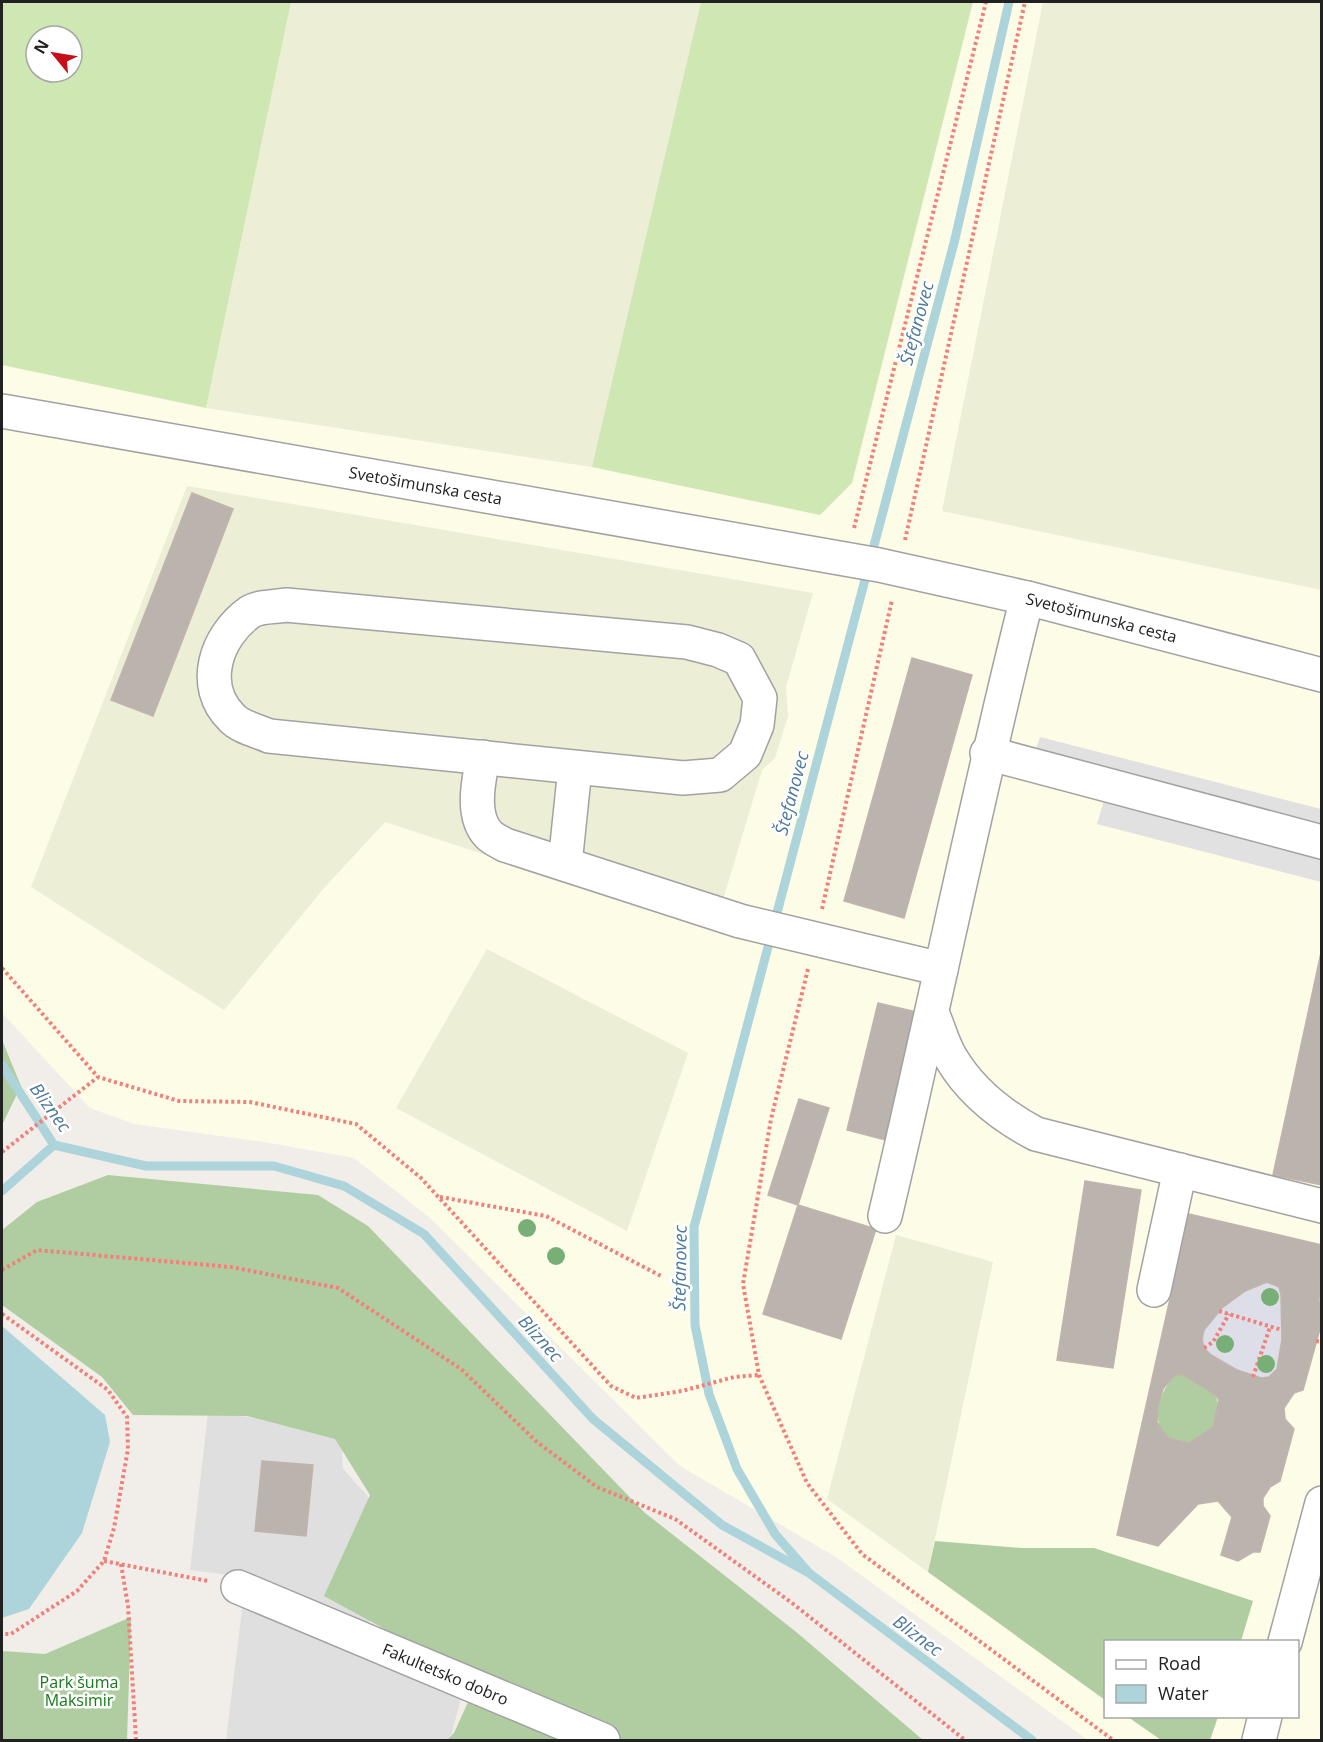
<svg xmlns="http://www.w3.org/2000/svg" width="1323" height="1742" viewBox="0 0 1323 1742" font-family="'Open Sans',sans-serif">
<style>
.residential{fill:#dfdfdf}
.education{fill:#fdfce6;fill-rule:evenodd}
.farmland{fill:#edeed6}
.grass{fill:#cfe7b3;fill-rule:evenodd}
.forest{fill:#b0cda1}
.parking{fill:#e1e1e1}
.plaza{fill:#dddee7}
.water{fill:#add3db}
.lines{fill:none;stroke-linecap:round;stroke-linejoin:round}
.stream{stroke:#add3db;stroke-width:9}
.building{fill:#bab3ae;stroke:#c2b4ac;stroke-width:1.5;fill-rule:evenodd}
.minor-casing{stroke:#a2a2a2;stroke-width:36}
.path{stroke:#f1807a;stroke-width:4;stroke-dasharray:3 3;stroke-linecap:butt}
.minor{stroke:#fff;stroke-width:33}
.tree{fill:#77af76}
.labels{text-anchor:middle;dominant-baseline:central;stroke-width:5;stroke-linejoin:round;paint-order:stroke}
.street-label{font-size:16px;fill:#212121;stroke:#fff}
.park-label{font-size:16px;fill:#147b17;stroke:#fff}
.water-label{font-size:18px;font-style:italic;fill:#4c799c;stroke:#fff}
</style>
<rect width="100%" height="100%" fill="#f1eee9"/>
<path class="residential" d="M208,1413L340,1426L343,1469L384,1514L369,1627L461,1698L450,1740H226L246,1577L190,1570Z"/>
<path class="education" d="M2,2H1321V1740H1088L836,1557L680,1466L430,1218L354,1158L270,1143L134,1124L90,1108L2,1013ZM36,36H72V72H36ZM1106,1642H1298V1716H1106Z"/>
<path class="farmland" d="M291,2H711L592,467L206,408Z
M1043,2H1321V590L942,511Z
M187,486L813,593L786,687L788,716L775,758L762,770L722,903L593,890L385,822L324,888L224,1010L31,887Z
M487,949L688,1053L627,1231L396,1108Z
M896,1235L993,1262L928,1572L827,1499Z"/>
<path class="grass" d="M2,2H291L206,408L2,365ZM36,36H72V72H36Z
M701,2H973L852,483L820,515L592,467Z"/>
<path class="forest" d="M2,1040L21,1086L2,1125Z
M108,1175L318,1195L368,1226L644,1512L795,1631L923,1740H447L454,1733L473,1691L445,1662L324,1596L370,1495L335,1439L247,1416L133,1415L102,1377L2,1305V1230L37,1202Z
M1182,1374L1216,1395L1219,1407L1213,1427L1189,1443L1168,1438C1149,1419 1159,1394 1174,1376Z
M935,1541L1022,1548H1094L1253,1601L1241,1641L1106,1642L1105,1700L928,1572Z
M131,1617L127,1740H2V1651L45,1654Z
M1128,1717H1218L1210,1740H1161Z"/>
<path class="parking" d="M1040,737L1321,809V882L1097,824L1110,780L1033,758Z"/>
<path class="plaza" d="M1267,1282L1279,1287L1281,1295L1282,1339L1277,1369L1269,1377L1261,1378L1237,1370L1211,1355L1204,1348L1202,1339L1204,1330L1222,1308L1245,1291Z"/>
<path class="water" d="M2,1326L105,1415L110,1442L82,1533L29,1609L2,1618Z"/>
<g class="lines">
<path class="stream" d="M2,1065L54,1145L146,1166H274L344,1186L424,1234L593,1419L722,1525L809,1573L1032,1740
M2,1191L54,1145
M809,1573L775,1534L737,1469L709,1394L695,1325L694,1227L955,239L1009,2"/>
</g>
<path class="building" d="M192,493L233,509L169,675L127,659Z
M912,658L972,675L904,918L844,901Z
M127,659L169,675L153,716L111,700Z
M1322,948V1185L1273,1175Z
M878,1003L917,1012L886,1140L847,1130Z
M799,1099L829,1108L798,1205L768,1195Z
M1085,1181L1141,1190L1113,1368L1057,1360Z
M798,1205L876,1229L841,1339L763,1314Z
M1189,1214L1322,1245L1319,1300L1322,1322L1303,1390L1294,1393L1284,1408L1285,1419L1294,1429L1280,1481L1270,1487L1263,1498V1506L1270,1516L1260,1552H1253L1238,1561L1221,1555L1232,1517L1218,1501L1198,1504L1158,1546L1117,1535ZM1267,1282L1279,1287L1281,1295L1282,1339L1277,1369L1269,1377L1261,1378L1237,1370L1211,1355L1204,1348L1202,1339L1204,1330L1222,1308L1245,1291ZM1182,1374L1216,1395L1219,1400L1213,1427L1189,1443L1168,1438L1157,1422L1158,1406L1163,1389L1174,1376Z
M262,1461L313,1465L306,1536L255,1531Z"/>
<g class="lines">
<defs>
<g id="minor">
<path id="s1" d="M2,411L879,565L1027,598L1322,675"/>
<path d="M286,605L687,642L718,650L739,659L760,698L757,725L745,754L720,775L683,778L269,736C258,731 240,727 232,718C199,686 216,636 250,612C259,606 276,607 286,605Z"/>
<path d="M987,753L1322,842"/>
<path d="M483,757C479,779 470,816 489,835C493,839 500,842 505,845L740,921L941,969"/>
<path d="M565,864L575,768"/>
<path d="M933,1015C939,1029 943,1045 951,1058C971,1092 1002,1116 1036,1134L1322,1206"/>
<path d="M885,1216C934,1010 975,803 1027,598"/>
<path d="M1154,1290L1180,1170"/>
<path id="s2" d="M238,1587L603,1740"/>
<path d="M1285,1642L1322,1503"/>
<path d="M1259,1740L1265,1716"/>
</g>
</defs>
<use href="#minor" class="minor-casing"/>
<path class="path" d="M854,528L986,2
M905,540L1025,2
M822,909L892,600
M2,968L98,1077L179,1101L250,1102L356,1124L421,1178L611,1386L636,1398L682,1391L734,1377L759,1375
M808,969L771,1119L743,1284L759,1375L807,1483L862,1554L1113,1740
M2,1152L98,1077
M440,1197L546,1216L661,1276
M2,1270L37,1250L231,1267L338,1288L461,1369L537,1442L597,1487L675,1519L792,1603L965,1740
M1219,1311L1282,1330
M2,1314L108,1390L127,1417L128,1449L114,1528L104,1561L77,1591L11,1634H2
M1316,1341L1322,1342
M1204,1348L1213,1342L1229,1314
M1253,1377L1270,1327
M104,1561L208,1581
M121,1564L128,1606L136,1740"/>
<use href="#minor" class="minor"/>
</g>
<g class="tree">
<circle cx="527" cy="1228" r="9"/>
<circle cx="556" cy="1256" r="9"/>
<circle cx="1270" cy="1297" r="9"/>
<circle cx="1225" cy="1344" r="9"/>
<circle cx="1266" cy="1364" r="9"/>
</g>
<g class="labels">
<g class="street-label">
<text stroke="none"><textPath href="#s1" startOffset="430">Svetošimunska cesta</textPath></text>
<text stroke="none"><textPath href="#s1" startOffset="1119">Svetošimunska cesta</textPath></text>
<text stroke="none"><textPath href="#s2" startOffset="225">Fakultetsko dobro</textPath></text>
</g>
<g class="park-label">
<text x="79" y="1682">Park šuma<tspan x="79" dy="18">Maksimir</tspan></text>
</g>
<g class="water-label">
<text transform="translate(916 323) rotate(-75)">Štefanovec</text>
<text transform="translate(791 793) rotate(-75)">Štefanovec</text>
<text transform="translate(51 1107) rotate(54)">Bliznec</text>
<text transform="translate(679 1268) rotate(-89)">Štefanovec</text>
<text transform="translate(541 1338) rotate(48)">Bliznec</text>
<text transform="translate(918 1635) rotate(37)">Bliznec</text>
</g>
</g>
<rect width="1323" height="1742" fill="none" stroke="#212121" stroke-width="6"/>
<rect x="1104" y="1640" width="195" height="78" fill="#ffffff" stroke="#a6a6a6" stroke-width="1.5"/>
<rect x="1116" y="1660" width="30" height="9" fill="#ffffff" stroke="#a6a6a6" stroke-width="1.5"/>
<text x="1158" y="1670" font-size="18" fill="#212121">Road</text>
<rect x="1116" y="1685" width="30" height="18" fill="#add3db" stroke="#a6a6a6" stroke-width="1.5"/>
<text x="1158" y="1700" font-size="18" fill="#212121">Water</text>
<g transform="translate(54 54) rotate(300)"><circle r="28" fill="#ffffff" stroke="#a6a6a6" stroke-width="1.5"/>
<path d="M0-4.5L10 22L0 15L-10 22Z" fill="#c50e19"/>
<text y="-9" font-size="16" font-weight="bold" text-anchor="middle" fill="#212121">N</text>
</g>
</svg>
